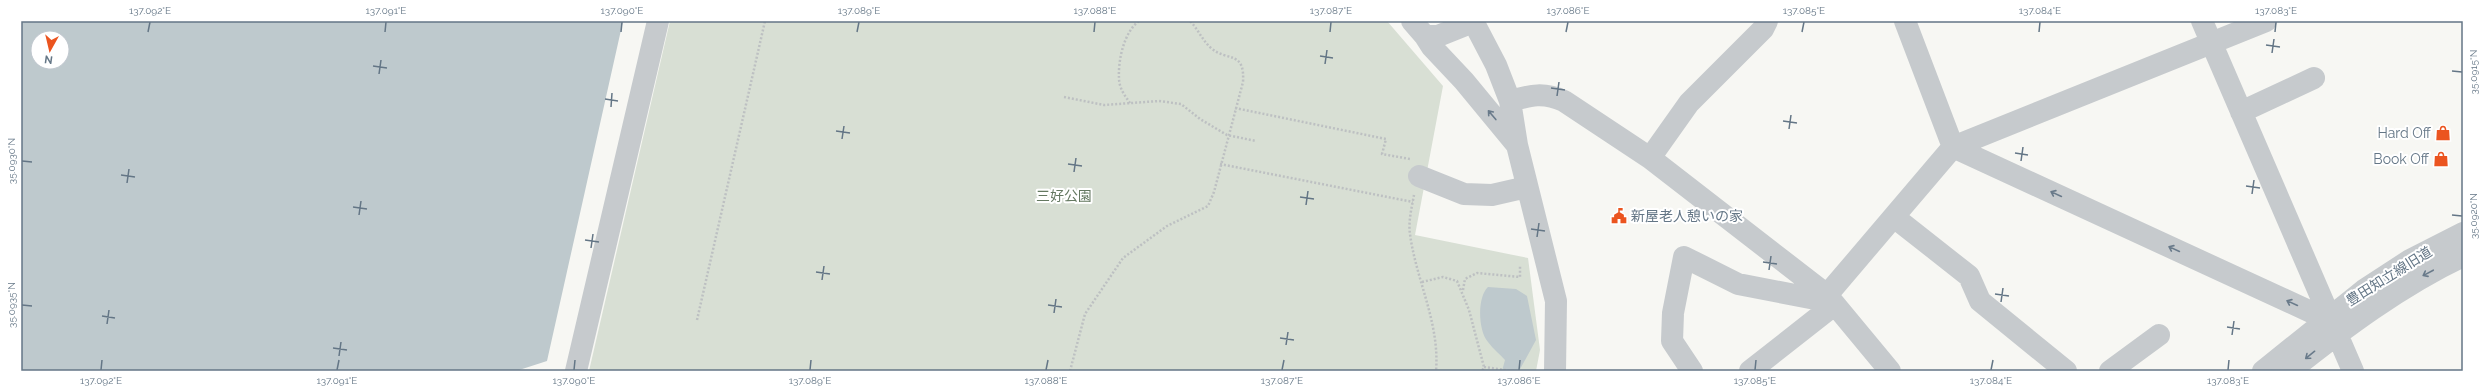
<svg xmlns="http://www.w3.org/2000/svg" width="2484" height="392" viewBox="0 0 2484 392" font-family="Raleway,'Noto Sans JP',sans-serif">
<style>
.green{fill:#d8dfd4}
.water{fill:#bec9cd;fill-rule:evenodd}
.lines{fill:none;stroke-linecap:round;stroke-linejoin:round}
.path{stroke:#bdc0c2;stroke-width:2.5;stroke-dasharray:2 2;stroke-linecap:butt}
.minor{stroke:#c6cacd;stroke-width:22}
.oneway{stroke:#697a8a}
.ticks{fill:none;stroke:#647686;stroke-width:1.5}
.labels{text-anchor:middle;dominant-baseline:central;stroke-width:4;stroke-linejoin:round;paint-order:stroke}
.poi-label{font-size:14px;fill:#647686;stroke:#fff;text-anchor:end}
.park-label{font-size:14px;fill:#647860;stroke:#fff}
.street-label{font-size:14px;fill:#647686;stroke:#fff}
.neatline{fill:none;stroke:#647686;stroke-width:1.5}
.ticks-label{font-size:10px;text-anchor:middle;fill:#647686}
</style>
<rect width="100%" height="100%" fill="#f7f7f3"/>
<path class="green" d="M670,21H1387L1443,86L1415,235L1528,258L1540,350L1536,371H589Z"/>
<path class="water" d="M21,21H623L547,361L516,371H21ZM38,38H62V62H38Z
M1488,287L1516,289L1527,296L1536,340L1519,371H1502L1505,360C1500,354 1493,349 1488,342C1478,331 1477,297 1488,287Z"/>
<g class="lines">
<path class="path" d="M1064,97L1104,105L1159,101L1181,104L1200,119L1227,135L1256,141
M1130,103C1125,96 1119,88 1119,78C1118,60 1124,32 1139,21
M1235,108L1386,139L1382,154L1410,159
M1220,164L1413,202
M1414,195C1412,206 1408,222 1410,234C1416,280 1440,323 1436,371
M1422,282L1443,277L1457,281L1469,310L1484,367L1482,371
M1463,290L1465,279L1477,273L1520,277V265
M697,320L765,21
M1484,367L1513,371
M1070,371L1085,314L1123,258L1167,226L1208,206L1214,192L1243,82C1245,50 1227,62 1211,48C1202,40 1198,29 1190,21"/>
<path class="minor" d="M1412,21L1425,36H1438L1473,22
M1473,21L1496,65L1510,101L1517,145L1556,301L1555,371
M1905,21L1953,147L2311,312L2328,318
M2202,21L2353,371
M1425,36L1432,47L1464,81L1516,144
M1510,101C1531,95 1544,92 1564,101L1650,158L1827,295L1890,371
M2241,112L2314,78
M1650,158L1689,103L1763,29L1767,21
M1419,176L1464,194L1492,195L1527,187
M1894,217L1969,276L1980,301L2066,371
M1827,295L1953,147L2266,21
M576,371L658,21
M1692,371L1672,341L1673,313L1684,257L1738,284L1831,302
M1750,371L1834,305
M2110,371L2159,335
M2263,371L2364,290L2410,260L2463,233
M2290,371C2344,328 2400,286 2463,256"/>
</g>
<defs><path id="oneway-shaft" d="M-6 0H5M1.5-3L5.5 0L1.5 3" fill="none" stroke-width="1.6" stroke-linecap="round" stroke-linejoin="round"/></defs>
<g class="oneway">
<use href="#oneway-shaft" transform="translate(1492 115) rotate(-130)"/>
<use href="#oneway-shaft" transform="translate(2056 194) rotate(-155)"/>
<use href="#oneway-shaft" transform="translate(2174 249) rotate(-155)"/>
<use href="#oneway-shaft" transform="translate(2428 273) rotate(152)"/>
<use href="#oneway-shaft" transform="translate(2292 303) rotate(-155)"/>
<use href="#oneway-shaft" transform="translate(2310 355) rotate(141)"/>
</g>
<path class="ticks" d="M148,32L150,22M385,32L386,22M621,32L622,22M857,32L859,22M1094,32L1095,22M1330,32L1331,22M1566,32L1568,22M1802,32L1804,22M2039,32L2040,22M2275,32L2276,22M2266,45L2280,47M2272,53L2274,39M1320,56L1333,58M1325,64L1327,50M373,66L387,68M2452,71L2462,72M379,74L381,60M1551,88L1565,90M1557,96L1559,82M605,99L618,101M611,107L612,93M1783,121L1797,123M1789,129L1791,115M836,131L850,133M842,139L844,126M2015,153L2028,155M22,161L32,162M2021,161L2023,147M1068,164L1082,166M1074,172L1076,158M121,175L135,177M127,183L129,169M2246,186L2260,188M2252,194L2254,180M1300,197L1314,199M1306,205L1308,191M353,207L367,209M359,215L361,201M2452,215L2462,216M1531,229L1545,231M1537,237L1539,223M585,240L599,242M591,248L593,234M1763,262L1777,264M1769,270L1771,256M816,272L830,274M822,280L824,266M1995,294L2009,296M2001,302L2003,288M22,305L32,306M1048,305L1062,307M1054,313L1056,299M102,316L115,318M107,324L109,310M2227,327L2240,329M2232,335L2234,321M1280,338L1294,340M1286,345L1288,332M333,348L347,350M339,356L341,342M101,370L102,360M337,370L339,360M574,370L575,360M810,370L811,360M1046,370L1048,360M1282,370L1284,360M1519,370L1520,360M1755,370L1756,360M1991,370L1993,360M2228,370L2229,360"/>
<defs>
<symbol id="shop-bare" viewBox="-9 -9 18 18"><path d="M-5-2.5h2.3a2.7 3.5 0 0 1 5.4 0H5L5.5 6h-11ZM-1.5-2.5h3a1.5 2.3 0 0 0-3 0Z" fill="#eb541f" stroke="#fff" stroke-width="2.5" paint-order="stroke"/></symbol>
<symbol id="civic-bare" viewBox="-9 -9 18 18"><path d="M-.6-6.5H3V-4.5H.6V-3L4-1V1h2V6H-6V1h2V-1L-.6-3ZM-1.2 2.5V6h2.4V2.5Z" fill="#eb541f" stroke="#fff" stroke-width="2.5" paint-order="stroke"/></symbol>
</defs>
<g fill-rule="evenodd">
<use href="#shop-bare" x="2432" y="122" width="22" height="22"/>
<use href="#shop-bare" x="2430" y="148" width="22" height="22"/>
<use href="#civic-bare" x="1608" y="205" width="22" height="22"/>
</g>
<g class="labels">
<g class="poi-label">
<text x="2431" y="133">Hard Off</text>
<text x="2429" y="159">Book Off</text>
<text x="1631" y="216" text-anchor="start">新屋老人憩いの家</text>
</g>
<g class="park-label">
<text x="1064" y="196">三好公園</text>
</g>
<g class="street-label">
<text transform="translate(2389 276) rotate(-32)">豊田知立線旧道</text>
</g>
</g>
<rect width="2484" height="392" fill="none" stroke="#ffffff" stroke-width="44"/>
<g transform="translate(50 50) rotate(188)"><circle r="19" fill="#ffffff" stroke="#c1c8cf"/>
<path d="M0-3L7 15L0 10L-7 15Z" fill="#eb541f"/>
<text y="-6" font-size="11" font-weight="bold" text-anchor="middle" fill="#647686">N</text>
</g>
<rect x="22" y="22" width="2440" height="348" class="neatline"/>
<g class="ticks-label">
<text x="150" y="14">137.092°E</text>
<text x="386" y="14">137.091°E</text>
<text x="622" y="14">137.090°E</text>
<text x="859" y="14">137.089°E</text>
<text x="1095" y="14">137.088°E</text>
<text x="1331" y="14">137.087°E</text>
<text x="1568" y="14">137.086°E</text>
<text x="1804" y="14">137.085°E</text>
<text x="2040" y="14">137.084°E</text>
<text x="2276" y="14">137.083°E</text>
<text transform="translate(2473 72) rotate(-90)" y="4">35.0915°N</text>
<text transform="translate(11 161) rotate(-90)" y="4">35.0930°N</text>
<text transform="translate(2473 216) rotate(-90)" y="4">35.0920°N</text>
<text transform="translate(11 305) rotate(-90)" y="4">35.0935°N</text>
<text x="101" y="384">137.092°E</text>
<text x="337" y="384">137.091°E</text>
<text x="574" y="384">137.090°E</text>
<text x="810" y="384">137.089°E</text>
<text x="1046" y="384">137.088°E</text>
<text x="1282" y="384">137.087°E</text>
<text x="1519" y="384">137.086°E</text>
<text x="1755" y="384">137.085°E</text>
<text x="1991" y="384">137.084°E</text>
<text x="2228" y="384">137.083°E</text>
</g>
</svg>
